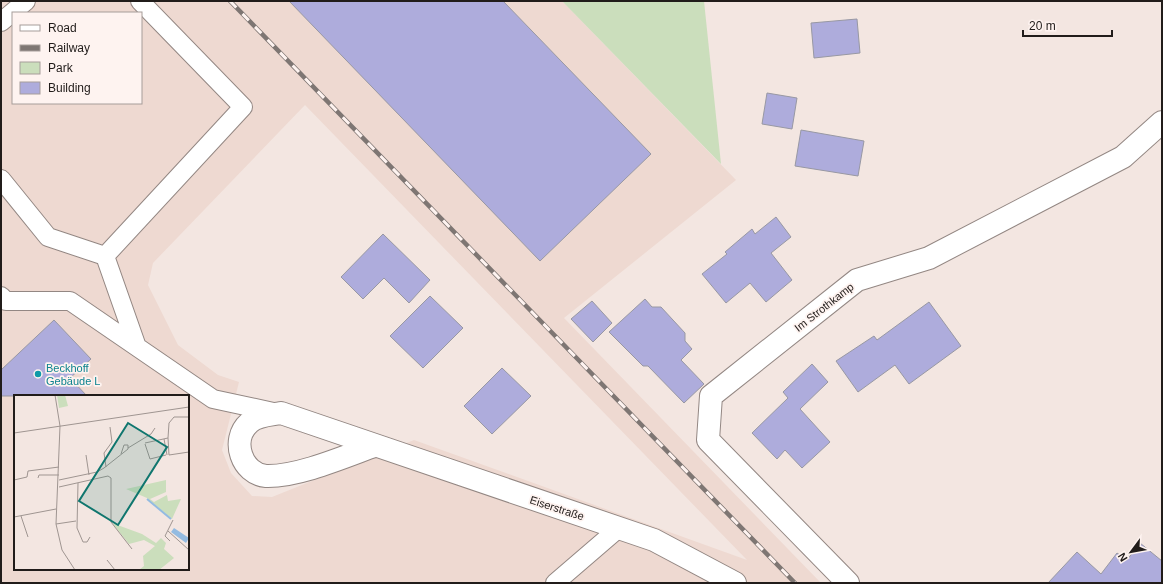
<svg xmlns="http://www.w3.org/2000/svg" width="1163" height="584" viewBox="0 0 1163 584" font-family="Arial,sans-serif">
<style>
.built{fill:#eed9d1;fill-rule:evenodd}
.green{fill:#cbdebc}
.building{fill:#aeacdc;stroke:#9898a3}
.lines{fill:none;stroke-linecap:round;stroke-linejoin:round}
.service-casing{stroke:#938783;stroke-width:20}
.minor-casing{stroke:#938783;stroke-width:24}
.service{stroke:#fff;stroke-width:18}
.minor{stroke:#fff;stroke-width:22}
.rail-casing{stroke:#7e7673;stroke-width:4.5}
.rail{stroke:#fef3f0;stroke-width:3;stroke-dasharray:9;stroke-linecap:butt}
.culture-dot{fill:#0f9aa8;stroke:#fef3f0;stroke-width:1.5}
.labels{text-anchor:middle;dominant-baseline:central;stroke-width:3.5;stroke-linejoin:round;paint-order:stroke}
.street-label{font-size:11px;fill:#211c1a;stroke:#fef3f0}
.culture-label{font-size:11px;fill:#0d838f;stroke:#fef3f0;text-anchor:start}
.inset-river{fill:none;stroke:#93bbe1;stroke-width:2}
.inset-road{fill:none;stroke:#9f9591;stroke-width:1}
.view{fill:#0f766e;fill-opacity:0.15;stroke:#0f766e;stroke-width:2}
.inset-edge{fill:none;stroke:#211c1a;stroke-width:2}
</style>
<rect width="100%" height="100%" fill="#f3e6e1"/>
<path class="built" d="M1,1H562L736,180L564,318L821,583H1ZM13,13H141V103H13ZM305,105L747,560L414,440L272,497L252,496L231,473L222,450L239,382L218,375L178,345L148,285L153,263ZM15,396H188V569H15Z"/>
<path class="green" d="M562,1H704L721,164Z"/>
<path class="building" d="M289,1H503L651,154L540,261Z
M857,19L860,53L814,58L811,23Z
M767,93L797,98L792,129L762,124Z
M801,130L864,141L858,176L795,166Z
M776,217L791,237L771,253L792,280L766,302L750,283L726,303L702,274L727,254L725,252L752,229L755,234Z
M383,234L430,280L409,303L384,278L363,299L341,277Z
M430,296L463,328L423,368L390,336Z
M645,299L652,307H661L685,333V341L692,349L681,360L704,384L684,403L648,366H643L609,332Z
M592,301L612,323L593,342L571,319Z
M929,302L961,346L909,384L895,365L858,392L836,361L874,336L877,340Z
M54,320L91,359L70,378L87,396H1V370Z
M812,364L828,382L800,409L830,442L802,468L785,450L777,459L752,433L788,398L783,392Z
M502,368L531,396L492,434L464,406Z
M1140,543L1162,561V583H1048L1077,552L1101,574L1117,553L1127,560Z"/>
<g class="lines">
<defs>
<path id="service" d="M1,22L26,1
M1,179L48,237L105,256
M105,256L243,107L140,1
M105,256L137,347
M1,296L6,301H70L213,399L278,413
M555,583L619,528"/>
<path id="minor" d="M374,446C344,457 297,477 266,476C242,474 230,440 249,423C257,415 271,415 281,413L654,540L735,583
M848,583L708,440L711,396L857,280L929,258L1123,157L1162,122"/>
</defs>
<use href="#service" class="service-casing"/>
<use href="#minor" class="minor-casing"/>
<use href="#service" class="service"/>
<use href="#minor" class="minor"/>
<defs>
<path id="rail" d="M230,1L795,583"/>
</defs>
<use href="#rail" class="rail-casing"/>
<use href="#rail" class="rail"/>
</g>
<circle class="culture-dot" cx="38" cy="374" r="4"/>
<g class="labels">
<g class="street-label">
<text transform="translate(824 307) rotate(-38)">Im Strothkamp</text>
<text transform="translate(557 508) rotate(18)">Eiserstraße</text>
</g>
<g class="culture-label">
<text x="46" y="368">Beckhoff<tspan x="46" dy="13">Gebäude L</tspan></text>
</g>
</g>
<g transform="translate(14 395)">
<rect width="175" height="175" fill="#f3e6e1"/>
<path d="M43,0H51L54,11L45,13ZM152,85V97L136,104L140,107L153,100L154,106L167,104L158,124L133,103L112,94ZM98,128L128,139L142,148L147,143L152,148L150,154L160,163L145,175H125L130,171L129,161L141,151L130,145L115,149Z" fill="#cbdebc"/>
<path d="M160,133L175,143L172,148L157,137Z" fill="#93bbe1"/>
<path class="inset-river" d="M133,104L157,124"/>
<path class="inset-road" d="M41,0L46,31L42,129L48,155L61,175M175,22H160L155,28L154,43L155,60L175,57M0,38L175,12M150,44L153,60M131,48L154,43M131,49L136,64L152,60M114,53L137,39L141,33M72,60L75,80M92,72L90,58L98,47L96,32M24,83L25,80H45M0,85L13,82L14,76L45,72M45,85L83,77L90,73L114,54V50H110L107,59M64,88L63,133L69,147H73L76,142M45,92L94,81L97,83V127L118,154M7,121L14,142M0,122L42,114M42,129L62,126M154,136L175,155M156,146L151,141L159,125M93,165L101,175"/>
<path class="view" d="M114,28L153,52L104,130L65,106Z"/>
<rect width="175" height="175" class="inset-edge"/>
</g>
<rect width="1163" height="584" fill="none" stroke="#211c1a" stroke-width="4"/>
<rect x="12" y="12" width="130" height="92" fill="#fef3f0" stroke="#a69d9a"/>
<rect x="20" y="25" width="20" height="6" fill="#ffffff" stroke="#a69d9a"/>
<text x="48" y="32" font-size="12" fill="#211c1a">Road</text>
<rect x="20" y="45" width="20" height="6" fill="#7e7673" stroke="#a69d9a"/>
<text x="48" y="52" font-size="12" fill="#211c1a">Railway</text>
<rect x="20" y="62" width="20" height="12" fill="#cbdebc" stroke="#a69d9a"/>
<text x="48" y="72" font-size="12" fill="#211c1a">Park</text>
<rect x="20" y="82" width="20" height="12" fill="#aeacdc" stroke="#a69d9a"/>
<text x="48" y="92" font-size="12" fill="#211c1a">Building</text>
<g transform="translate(1131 552) rotate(238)" stroke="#fef3f0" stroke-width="3" paint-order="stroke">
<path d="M0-3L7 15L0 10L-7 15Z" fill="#211c1a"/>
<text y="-6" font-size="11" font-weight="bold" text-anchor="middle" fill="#211c1a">N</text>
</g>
<path d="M1023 30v6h89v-6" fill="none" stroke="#211c1a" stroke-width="2"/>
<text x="1029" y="30" font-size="12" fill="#211c1a" stroke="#fef3f0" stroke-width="3" paint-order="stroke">20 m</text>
</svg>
